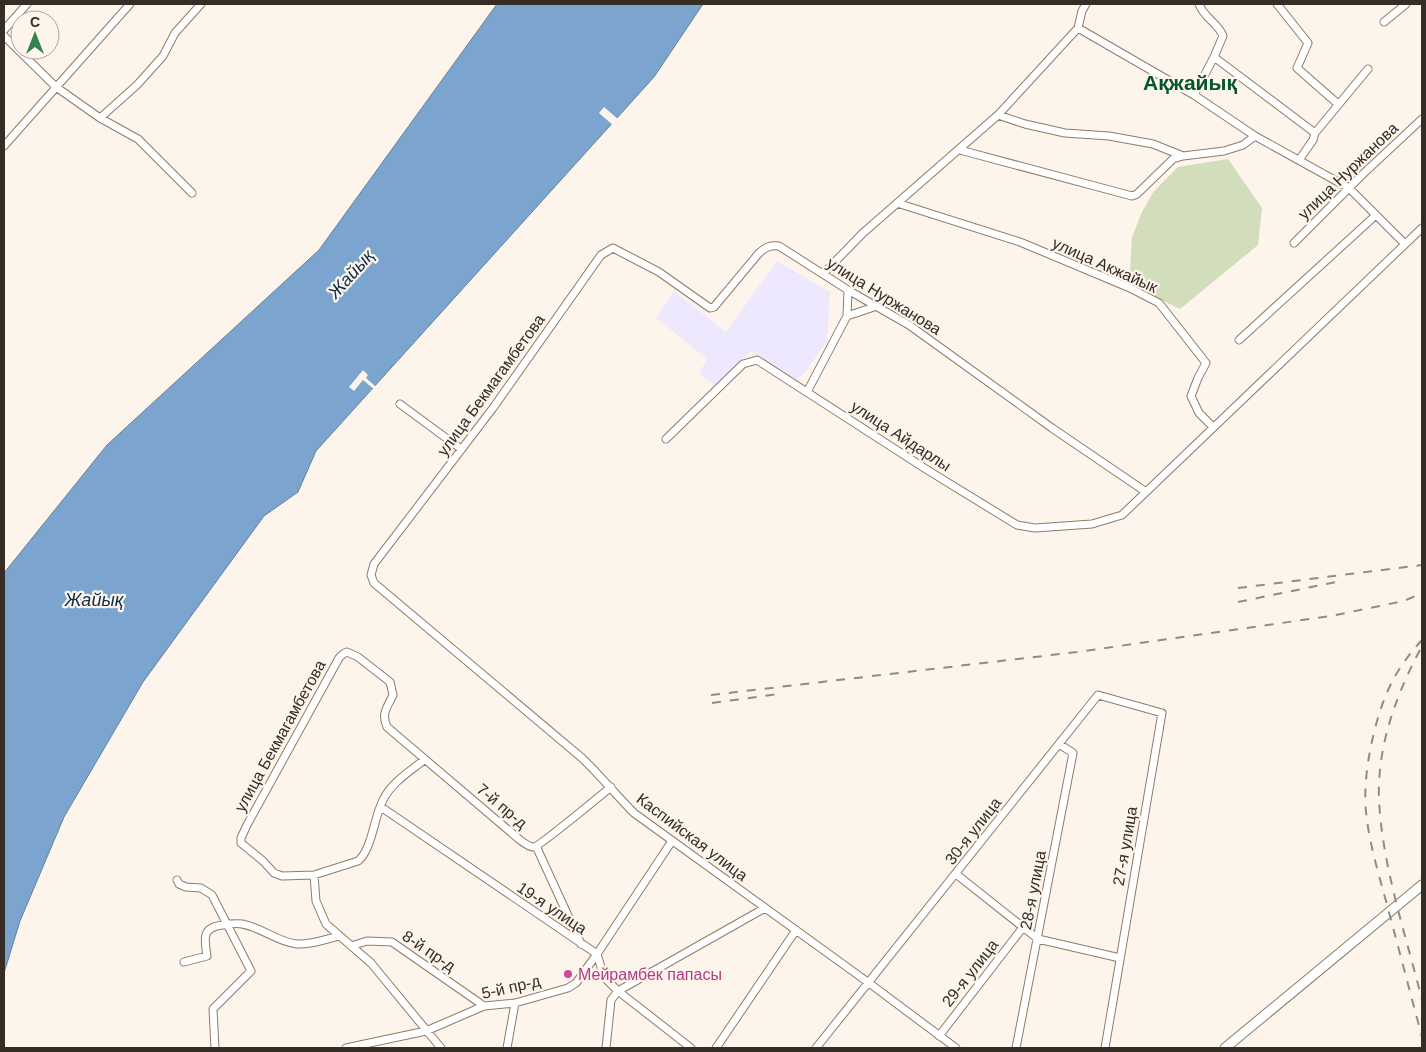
<svg xmlns="http://www.w3.org/2000/svg" width="1426" height="1052" viewBox="0 0 1426 1052" font-family="Helvetica,sans-serif">
<style>
.education{fill:#eee8fe}
.green{fill:#d1ddbb}
.water{fill:#7ba5ce;stroke:#66819c}
.pier{fill:#fdf4ec}
.lines{fill:none;stroke-linecap:round;stroke-linejoin:round}
.minor-casing{stroke:#8f7b69;stroke-width:9}
.tertiary-casing{stroke:#8f7b69;stroke-width:11}
.minor{stroke:#fff;stroke-width:7}
.tertiary{stroke:#fff;stroke-width:9}
.rail{stroke:#938b83;stroke-width:2;stroke-dasharray:9 9;stroke-linecap:butt}
.hotel-dot{fill:#d1479c;stroke:#fdf4ec;stroke-width:2}
.labels{text-anchor:middle;dominant-baseline:central;stroke-width:4.5;stroke-linejoin:round;paint-order:stroke}
.street-label{font-size:16px;fill:#352d26;stroke:#fdf4ec}
.hotel-label{font-size:16px;fill:#b23c85;stroke:#fdf4ec;text-anchor:start}
.water-label{font-size:18px;font-style:italic;fill:#0d2e4a;stroke:#fdf4ec}
.district-label{font-size:21px;font-weight:bold;fill:#05562b;stroke:#fdf4ec}
</style>
<rect width="100%" height="100%" fill="#fdf4ec"/>
<path class="education" d="M777,261L830,292L827,341L804,374L796,379L751,351L715,385L699,374L707,359L656,318L674,291L726,332Z"/>
<path class="green" d="M1228,159L1262,208L1258,245L1180,309L1145,292L1130,272L1132,237L1142,212L1154,191L1178,167Z"/>
<path class="water" d="M497,4H703L654,77L316,451L298,492L264,516L143,682L64,817L20,921L4,973V573L107,445L319,250Z"/>
<path class="pier" d="M604,107L619,120L614,126L599,113Z
M363,370L368,375L366,378L377,388L375,390L363,380L354,391L349,387Z"/>
<g class="lines">
<defs>
<path id="minor" d="M1199,4C1204,18 1218,23 1223,36L1214,57
M1277,4L1308,43L1297,68L1338,104
M1384,22L1406,4
M1078,28L1082,11L1086,4
M4,30L27,4
M4,36L56,87L100,118L138,139L192,193
M1194,95L1214,57L1315,133
M998,115L1025,124L1065,133L1109,136L1153,144L1183,156
M100,118L137,85L163,56L175,33L201,4
M4,146L130,4
M960,150L1132,196L1137,194L1173,159L1183,156L1224,151L1243,145L1255,136
M1299,160L1313,140L1315,133L1368,69
M897,203L1020,242L1130,288L1159,303L1206,363L1198,378L1191,396L1199,413L1213,427
M1294,243L1364,173L1422,119
M823,274L863,233L998,115L1078,28L1194,95L1255,136L1349,188L1405,244
M847,316L848,290
M1239,340L1376,215
M807,392L847,316L877,306
M400,404L461,449
M666,439L743,364L757,360L929,471L1017,525L1035,528L1092,524L1122,515L1422,228
M424,760C409,772 392,782 383,800C374,817 372,850 358,861L314,875L282,876L274,873L263,861L241,843V838L247,825L339,658L343,654L347,652L358,657L390,682L393,695C387,708 381,713 387,727L520,840C524,843 529,847 534,847C540,846 601,795 611,787
M381,807L597,954L604,977L618,991L691,1048
M536,846L581,944
M956,874L1038,939L1120,958
M314,875L316,901L326,924L371,963L441,1048
M177,880L179,884L186,887L201,888L212,895L251,971L213,1009L215,1048
M351,946L367,941L392,942L484,1006
M184,962L207,956C204,938 202,927 223,925C229,924 236,923 242,924C261,927 277,942 297,944C311,945 326,939 339,936
M939,1036L1024,926
M346,1048L426,1031L484,1006L515,1003L568,988L576,983L597,954L672,841
M507,1048L515,1003
M606,1048L611,1000L618,991L765,908
M716,1048L796,930
M816,1048L1098,695L1162,713L1105,1048
M956,1048L869,983L634,813C616,795 600,775 582,758L374,583L371,575L374,564L493,408L601,255L613,248L659,272L710,308L714,307L759,253C766,247 770,245 779,246L848,290L909,325L1052,428L1146,492
M1016,1048L1073,753L1059,744"/>
<path id="tertiary" d="M1225,1048L1422,885"/>
</defs>
<use href="#minor" class="minor-casing"/>
<use href="#tertiary" class="tertiary-casing"/>
<use href="#minor" class="minor"/>
<use href="#tertiary" class="tertiary"/>
<path class="rail" d="M1238,588L1422,565
M1238,602L1336,582
M1422,640C1411,652 1401,665 1393,680C1375,713 1362,775 1366,812C1369,842 1378,872 1386,901C1398,946 1410,992 1422,1037
M1420,650C1396,695 1377,747 1379,799C1382,866 1406,935 1422,1000
M711,695L1077,652L1331,616L1404,601L1422,593
M712,703L779,694"/>
</g>
<circle class="hotel-dot" cx="568" cy="974" r="5"/>
<g class="labels">
<g class="street-label">
<text transform="translate(1348 171) rotate(-44)">улица Нуржанова</text>
<text transform="translate(1105 265) rotate(24)">улица Акжайык</text>
<text transform="translate(884 296) rotate(32)">улица Нуржанова</text>
<text transform="translate(491 385) rotate(-54)">улица Бекмагамбетова</text>
<text transform="translate(901 436) rotate(33)">улица Айдарлы</text>
<text transform="translate(280 736) rotate(-61)">улица Бекмагамбетова</text>
<text transform="translate(502 806) rotate(40)">7-й пр-д</text>
<text transform="translate(973 831) rotate(-52)">30-я улица</text>
<text transform="translate(692 837) rotate(37)">Каспийская улица</text>
<text transform="translate(1125 846) rotate(-80)">27-я улица</text>
<text transform="translate(1033 890) rotate(-79)">28-я улица</text>
<text transform="translate(552 908) rotate(34)">19-я улица</text>
<text transform="translate(429 951) rotate(34)">8-й пр-д</text>
<text transform="translate(970 973) rotate(-52)">29-я улица</text>
<text transform="translate(511 987) rotate(-13)">5-й пр-д</text>
</g>
<g class="hotel-label">
<text x="578" y="974">Мейрамбек папасы</text>
</g>
<g class="water-label">
<text transform="translate(351 274) rotate(-48)">Жайық</text>
<text x="94" y="600">Жайық</text>
</g>
<g class="district-label">
<text x="1190" y="82">Ақжайық</text>
</g>
</g>
<rect width="1426" height="1052" fill="none" stroke="#352d26" stroke-width="10"/>
<g transform="translate(35 35)"><circle r="24" fill="#fdf4ec" stroke="#ada49d"/>
<path d="M0-4L9 19L0 12L-9 19Z" fill="#34804f"/>
<text y="-8" font-size="14" font-weight="bold" text-anchor="middle" fill="#352d26">С</text>
</g>
</svg>
